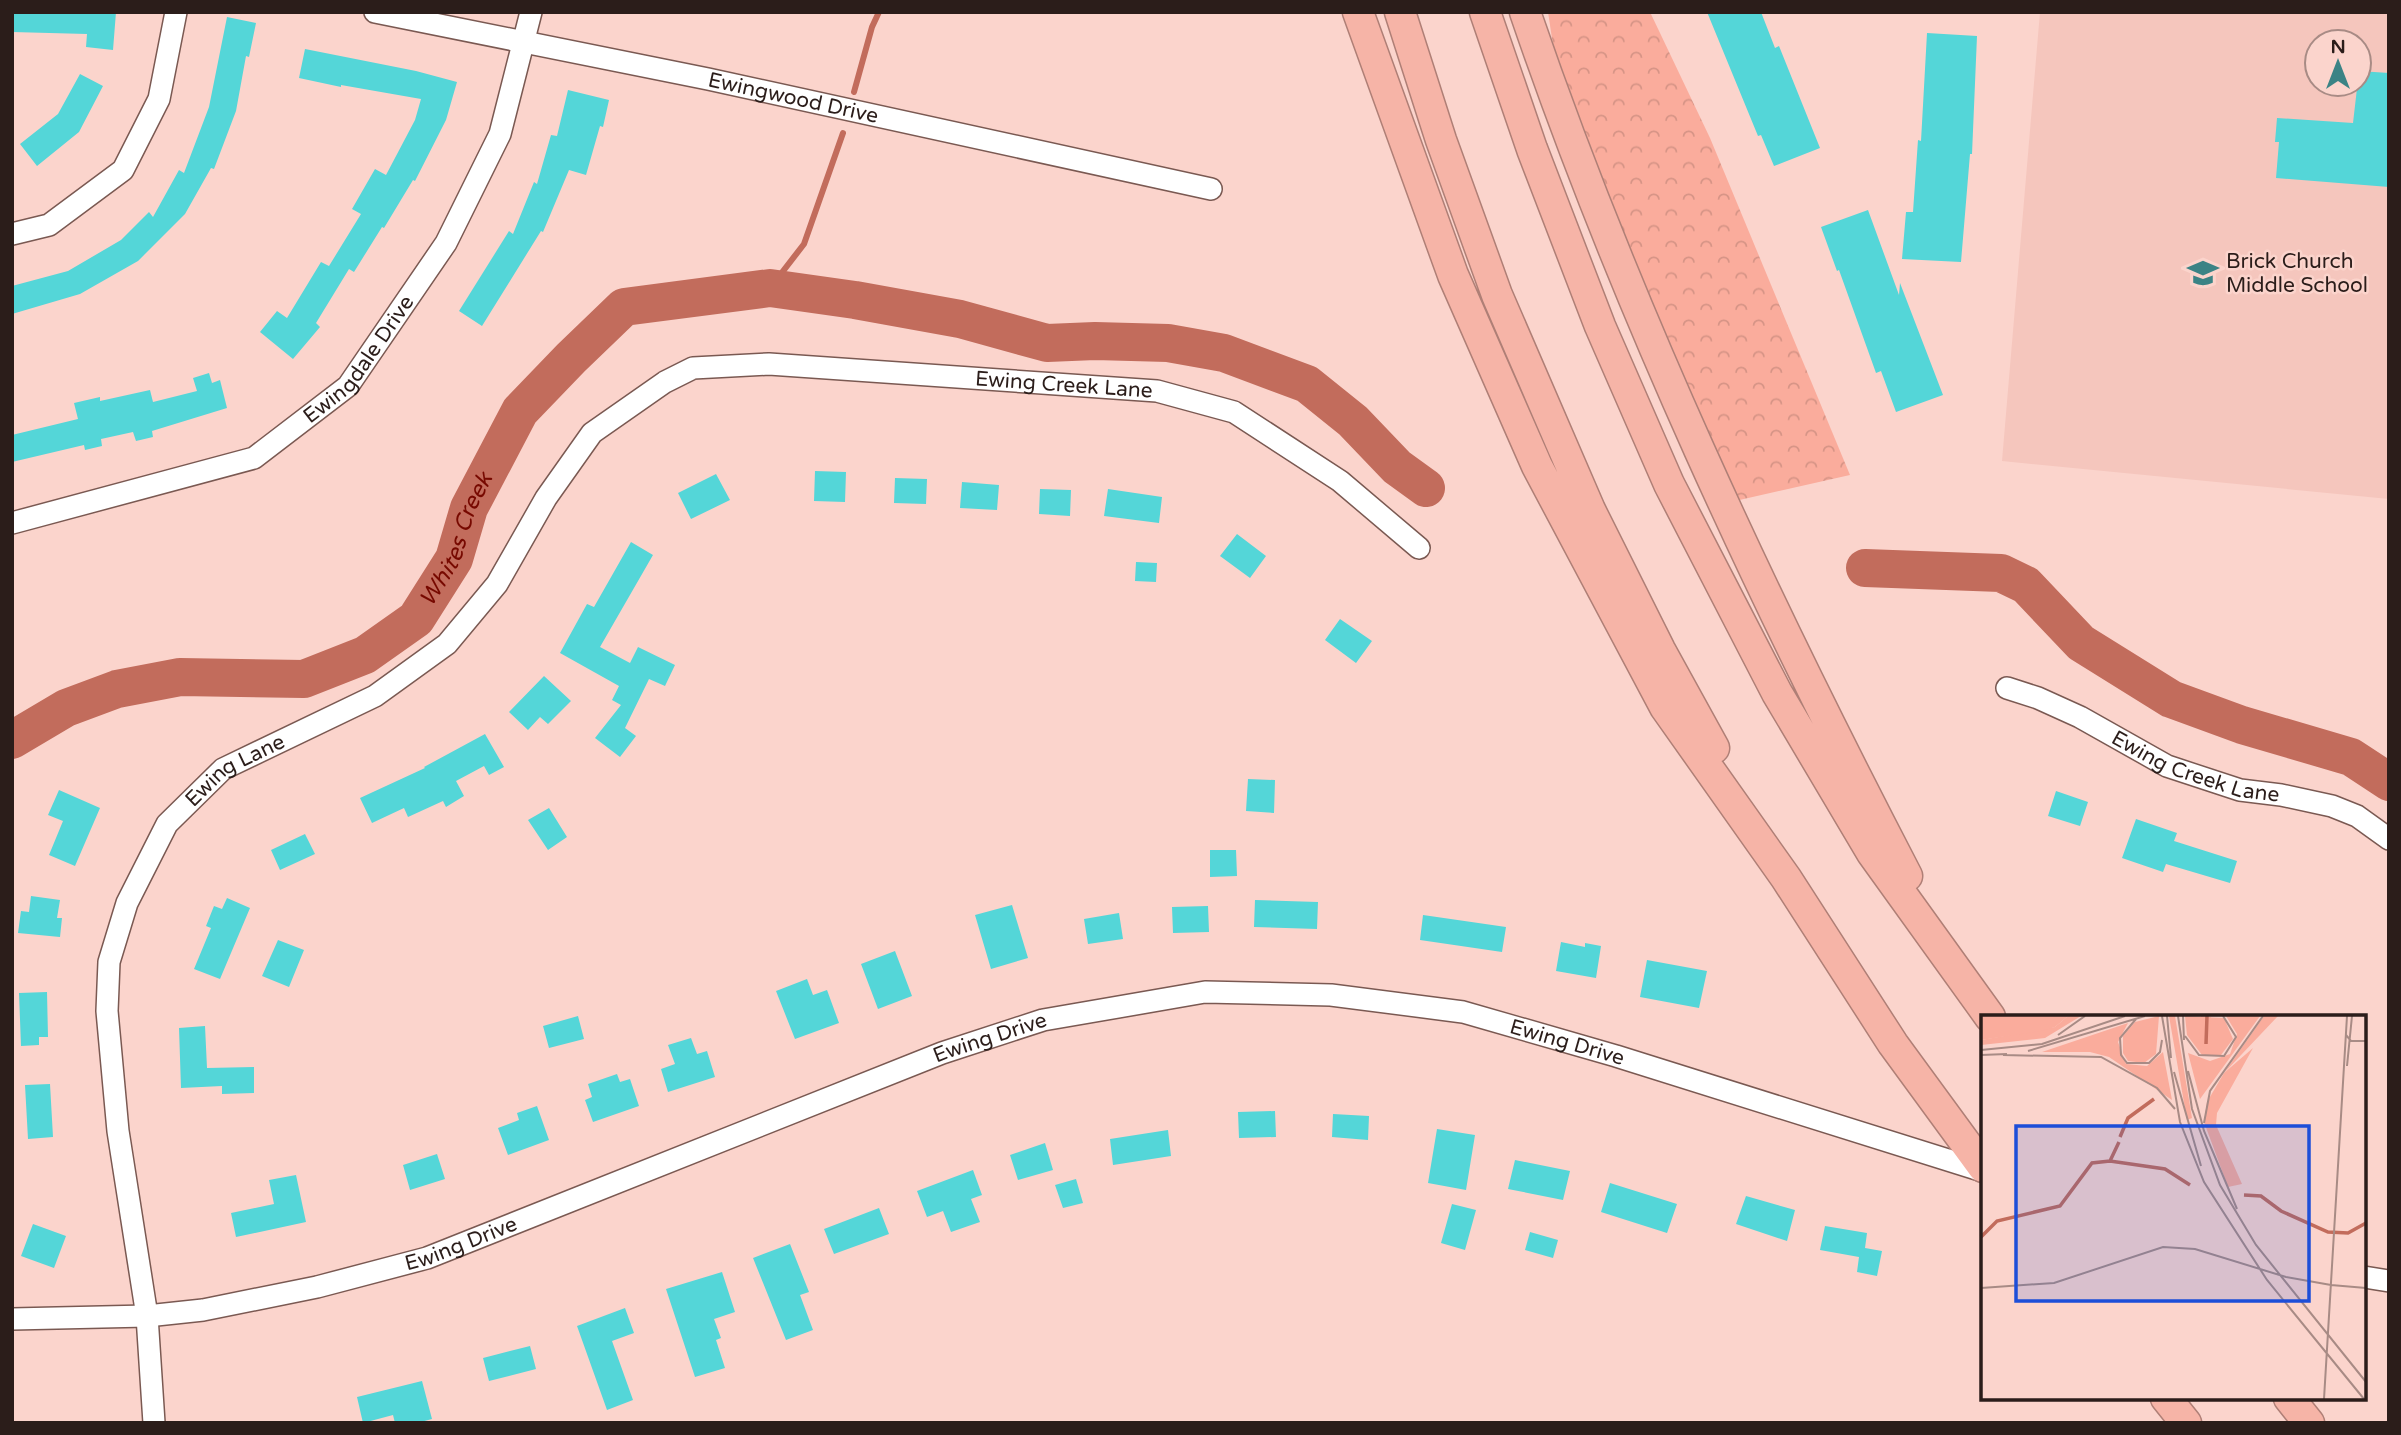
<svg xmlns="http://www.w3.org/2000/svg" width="2401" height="1435" viewBox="0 0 2401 1435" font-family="'Varela Round',sans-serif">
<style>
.built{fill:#f5c6bd;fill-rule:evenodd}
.forest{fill:url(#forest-crowns)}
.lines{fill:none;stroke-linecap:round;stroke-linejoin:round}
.stream{stroke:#c26c5c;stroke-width:6}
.river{stroke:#c26c5c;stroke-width:38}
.building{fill:#54d6d8}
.minor-casing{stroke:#7a5952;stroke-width:24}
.highway-casing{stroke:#af7f76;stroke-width:33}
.minor{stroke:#fff;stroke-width:21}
.highway{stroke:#f6b4a7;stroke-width:30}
.labels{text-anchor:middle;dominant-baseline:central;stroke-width:5;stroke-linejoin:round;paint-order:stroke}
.street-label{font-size:21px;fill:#2b1d1a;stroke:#fbd4cc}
.poi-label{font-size:21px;fill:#2b1d1a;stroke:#fbd4cc;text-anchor:start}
.water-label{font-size:23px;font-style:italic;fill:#770900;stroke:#fbd4cc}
.inset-river{fill:none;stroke:#c26c5c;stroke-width:3.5}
.inset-road{fill:none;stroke:#a88b85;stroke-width:2}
.view{fill:#1d4ed8;fill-opacity:0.15;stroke:#1d4ed8;stroke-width:3.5}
.inset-edge{fill:none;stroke:#2b1d1a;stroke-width:3.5}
</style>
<defs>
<pattern id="forest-crowns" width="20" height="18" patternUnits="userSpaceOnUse" patternTransform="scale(1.75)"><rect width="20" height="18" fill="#faac9c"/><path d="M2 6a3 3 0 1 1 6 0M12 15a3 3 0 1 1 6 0" fill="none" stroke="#d69486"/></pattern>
</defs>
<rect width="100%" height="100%" fill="#fbd4cc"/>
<path class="built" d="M2040,12H2389V499L2002,461ZM2317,42H2359V84H2317Z"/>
<path class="forest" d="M1548,12H1650L1710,138L1850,475L1735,501L1679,380L1593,162L1553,45Z"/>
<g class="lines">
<path class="stream" d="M854,92L872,27L879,12
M770,288L804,244L843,133"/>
<g class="river">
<path d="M1865,568L2001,573L2026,585L2081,643L2171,699L2242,725L2351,757L2389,782"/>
<path id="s1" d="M12,740L66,708L117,689L180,677L304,679L365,655L416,619L454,559L469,508L520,411L571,358L624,307L770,288L855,300L960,319L1047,343L1095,341L1168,343L1224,353L1307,384L1353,421L1397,467L1426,488"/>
</g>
</g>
<path class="building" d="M12,12H116L113,50L86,47L87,34L12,32Z
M1707,12H1761L1775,48L1779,46L1820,148L1774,166L1761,135L1758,136Z
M227,17L256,23L249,57L246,56L236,111L214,169L211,168L185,214L138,261L80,294L12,314V286L68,271L121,240L149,212L153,217L179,170L184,173L209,107Z
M1927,33L1977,36L1972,154H1970L1961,262L1902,259L1906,212H1913L1918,140L1921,141Z
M305,49L416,71L457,82L446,120L415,181L413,180L384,228L382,227L354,272L349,269L316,323L320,327L293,359L260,332L277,311L287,318L321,262L329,266L361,214L352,209L375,169L386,175L415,120L421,99L341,85V87L299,78Z
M2359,71L2389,73V187L2276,178L2279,142H2275L2277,118L2353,123Z
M80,74L103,86L79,132L37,166L20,144L58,114Z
M568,90L609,100L603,127L600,126L586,175L569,170L543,232L541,231L482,326L459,311L509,231L513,234L534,182L537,184L551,135L557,136Z
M1868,210L1899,295L1900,283L1943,395L1896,412L1881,371L1876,373L1839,270L1837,271L1821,227Z
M209,373L212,383L220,380L227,408L152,431L153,437L136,441L133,432L101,439L102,446L85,450L84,445L12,462V435L78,419L74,403L100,397V401L150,390L153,402L197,391L193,378Z
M815,471L846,472L845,502L814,501Z
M716,474L730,500L691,519L678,493Z
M895,478L927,479L926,504L894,503Z
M962,482L999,485L997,510L960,508Z
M1040,489L1071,490L1070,516L1039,514Z
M1108,489L1162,497L1159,523L1104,516Z
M1237,534L1266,556L1250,578L1220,556Z
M631,542L653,555L600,647L630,663L638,647L675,665L665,686L649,679L625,728L636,736L620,757L595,738L621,705L612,700L619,686L560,653L587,604L594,607Z
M1136,562L1157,563L1156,582L1135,581Z
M1340,619L1372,641L1356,663L1325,640Z
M544,676L571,701L548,724L540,717L528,730L509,712Z
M485,734L504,767L489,775L484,766L456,781L464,796L446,807L443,801L408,817L404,808L372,823L360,798L425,768L424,767Z
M1248,779L1275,780L1274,813L1246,811Z
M59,790L100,808L75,866L49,855L63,821L48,815Z
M2056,791L2088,802L2080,826L2048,816Z
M549,808L567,837L548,850L528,820Z
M2136,819L2177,833L2174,841L2237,861L2230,883L2166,864L2163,872L2122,858Z
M305,834L315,854L280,870L271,850Z
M1210,850H1236L1237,876L1210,877Z
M31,896L60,900L57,918H62L60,937L18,933L21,911L29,912Z
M227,898L250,908L220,979L194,969L211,928L206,926L214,906L222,909Z
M1255,900L1318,902L1317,929L1254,927Z
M1012,905L1028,958L991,969L975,915Z
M1208,906L1209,932L1173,933L1172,907Z
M1119,913L1123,939L1088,944L1084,919Z
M1423,915L1506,927L1502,952L1420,940Z
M278,940L304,950L289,987L262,976Z
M1561,942L1585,947V943L1601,946L1596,978L1556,971Z
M895,951L912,996L878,1009L861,964Z
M1647,960L1707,971L1699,1008L1640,997Z
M807,979L813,995L827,990L839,1023L795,1039L776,991Z
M47,992L48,1037H39V1045L21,1046L19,993Z
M578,1016L584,1039L549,1048L543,1026Z
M205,1026L207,1068L254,1067V1093L222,1094V1086L181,1088L179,1028Z
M691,1038L697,1054L707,1051L715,1077L668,1092L661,1069L675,1064L668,1045Z
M617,1074L620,1082L630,1079L639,1106L593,1122L585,1100L592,1097L588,1084Z
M50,1084L53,1137L28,1139L25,1085Z
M537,1106L549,1140L508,1155L498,1128L519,1120L517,1113Z
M1275,1111L1276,1137L1239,1138L1238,1112Z
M1333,1114L1369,1116L1368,1140L1332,1137Z
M1437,1129L1475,1135L1466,1190L1428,1183Z
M1168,1130L1171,1156L1113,1165L1110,1139Z
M1045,1143L1053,1170L1018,1180L1010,1155Z
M437,1154L445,1179L410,1190L403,1165Z
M1515,1160L1570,1171L1563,1200L1508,1189Z
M973,1170L982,1195L971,1199L980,1222L951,1232L943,1211L927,1217L917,1191Z
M296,1175L306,1222L236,1237L231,1213L274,1204L269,1180Z
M1076,1179L1083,1203L1063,1208L1055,1185Z
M1610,1183L1677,1204L1667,1233L1601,1212Z
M1746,1196L1795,1210L1787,1241L1736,1224Z
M1452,1204L1476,1210L1465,1250L1441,1243Z
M879,1208L889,1234L834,1254L824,1229Z
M33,1224L66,1236L54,1268L21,1256Z
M1825,1226L1867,1233L1865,1248L1882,1251L1877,1276L1857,1272L1859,1257L1820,1250Z
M1530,1232L1558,1240L1553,1258L1525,1250Z
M790,1244L809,1292L800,1295L813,1330L786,1340L753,1258Z
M722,1272L735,1312L714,1319L721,1338L716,1340L725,1368L695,1377L666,1289Z
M625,1308L634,1333L612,1341L633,1400L607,1410L577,1326Z
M530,1346L536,1369L489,1381L483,1358Z
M422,1381L432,1419L417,1423H395L393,1415L363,1423L357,1397Z"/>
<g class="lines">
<defs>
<g id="minor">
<path id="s2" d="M375,12L708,79L1211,189"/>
<path d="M12,234L49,225L123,170L159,99L176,12"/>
<path id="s3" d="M12,523L254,458L348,386L446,243L500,134L531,12"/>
<path id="s4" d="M2007,688L2038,698L2080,717L2167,766L2240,790L2281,795L2332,806L2357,816L2389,839"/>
<path d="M2364,1277L2389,1281"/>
<path id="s5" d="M12,1319L147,1316L203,1310L317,1287L427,1258L942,1053L1043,1020L1205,992L1331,995L1463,1012L1616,1056L1983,1171"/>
<path id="s6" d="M154,1423L147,1316L118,1131L107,1011L109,962L127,903L167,824L223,769L375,696L447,644L497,584L546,498L592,433L665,382L693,368L769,364L1157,391L1234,412L1340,481L1419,548"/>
</g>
<path id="highway" d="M1358,12L1453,275L1537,466L1665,707L1786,878L1893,1044L1983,1167
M1400,12L1441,140L1497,295L1590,510L1660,650L1714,748
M1485,12L1532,149L1600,326L1669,484L1777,693L1872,853L1990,1017
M1525,12C1627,310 1762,597 1907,876
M2166,1398L2186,1423
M2289,1398L2309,1423"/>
</defs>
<use href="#minor" class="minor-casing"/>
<use href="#highway" class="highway-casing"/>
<use href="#minor" class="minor"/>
<use href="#highway" class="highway"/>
</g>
<defs>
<symbol id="school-bare" viewBox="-9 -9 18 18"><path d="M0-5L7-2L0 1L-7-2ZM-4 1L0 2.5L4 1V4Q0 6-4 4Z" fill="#3b8385" stroke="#fbd4cc" stroke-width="2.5" paint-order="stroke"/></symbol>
</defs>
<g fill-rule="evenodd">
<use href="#school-bare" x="2181" y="251" width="44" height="44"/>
</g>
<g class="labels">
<g class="street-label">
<text stroke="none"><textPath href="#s2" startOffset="427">Ewingwood Drive</textPath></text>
<text stroke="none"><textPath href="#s3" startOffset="396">Ewingdale Drive</textPath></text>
<text stroke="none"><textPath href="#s6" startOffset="1699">Ewing Creek Lane</textPath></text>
<text stroke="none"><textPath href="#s4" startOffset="206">Ewing Creek Lane</textPath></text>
<text stroke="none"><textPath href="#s6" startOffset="702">Ewing Lane</textPath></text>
<text stroke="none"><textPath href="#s5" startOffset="1026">Ewing Drive</textPath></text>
<text stroke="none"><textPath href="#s5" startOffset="1614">Ewing Drive</textPath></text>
<text stroke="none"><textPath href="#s5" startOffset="458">Ewing Drive</textPath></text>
</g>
<g class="poi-label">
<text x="2226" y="261">Brick Church<tspan x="2226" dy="24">Middle School</tspan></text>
</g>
<g class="water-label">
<text stroke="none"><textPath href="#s1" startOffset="523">Whites Creek</textPath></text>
</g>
</g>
<g transform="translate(1981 1015)">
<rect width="385" height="385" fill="#fbd4cc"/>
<path d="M87,1H100L64,23L0,30V25L74,12ZM178,1L175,39L163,48L147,46L142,38V21L154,7ZM188,1H194L211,103L206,105ZM204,1L243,3L252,24L240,40H221L206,20ZM245,1H279L219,84L207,38L229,46L249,39L256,19ZM283,1H297L243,58ZM147,8L137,27L145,49L166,51L182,37L191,85L128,42L109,37H61Z" fill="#faac9c"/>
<path d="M0,1H87L74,12L60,16L0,25ZM220,1L230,2L227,35L218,27ZM272,33L236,98L235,110L261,169L247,172L223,107L226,87L243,58Z" fill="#faac9c"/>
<path class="inset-river" d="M225,29L226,1M139,122L147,103L173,84M129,146L138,127M263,180L280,181L300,196L347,217L367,218L385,208M0,222L16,206L79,191L111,148L129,146L184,154L209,170"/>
<path class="inset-road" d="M181,1L199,107L223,167L286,265L383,384M186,1L190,43M197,1L211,94L239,170L275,230L385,367M202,1L203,25M155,4L139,23L140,40L146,48H168L179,37L181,25M77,20L104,1M365,20L370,26H385M204,21L218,40L243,41L255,22L242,1M0,35L61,29L144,1M47,36L164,1M0,40L26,39M22,40L120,42L176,73L194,94M366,51L371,1M207,56L223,116L256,194M193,57L220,151M223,108L229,76L282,1M350,270L385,273M0,273L73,268L182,232L214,234L305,262L350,270M343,384L366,1"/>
<path class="view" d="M35,111H328V286H35Z"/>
<rect width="385" height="385" class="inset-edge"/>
</g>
<rect width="2401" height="1435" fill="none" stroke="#2b1d1a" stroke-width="28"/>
<g transform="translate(2338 63)"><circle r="33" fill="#fbd4cc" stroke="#a88b85" stroke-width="2"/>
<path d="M0-5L12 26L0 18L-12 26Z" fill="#3b8385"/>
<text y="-10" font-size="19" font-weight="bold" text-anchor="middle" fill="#2b1d1a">N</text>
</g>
</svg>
